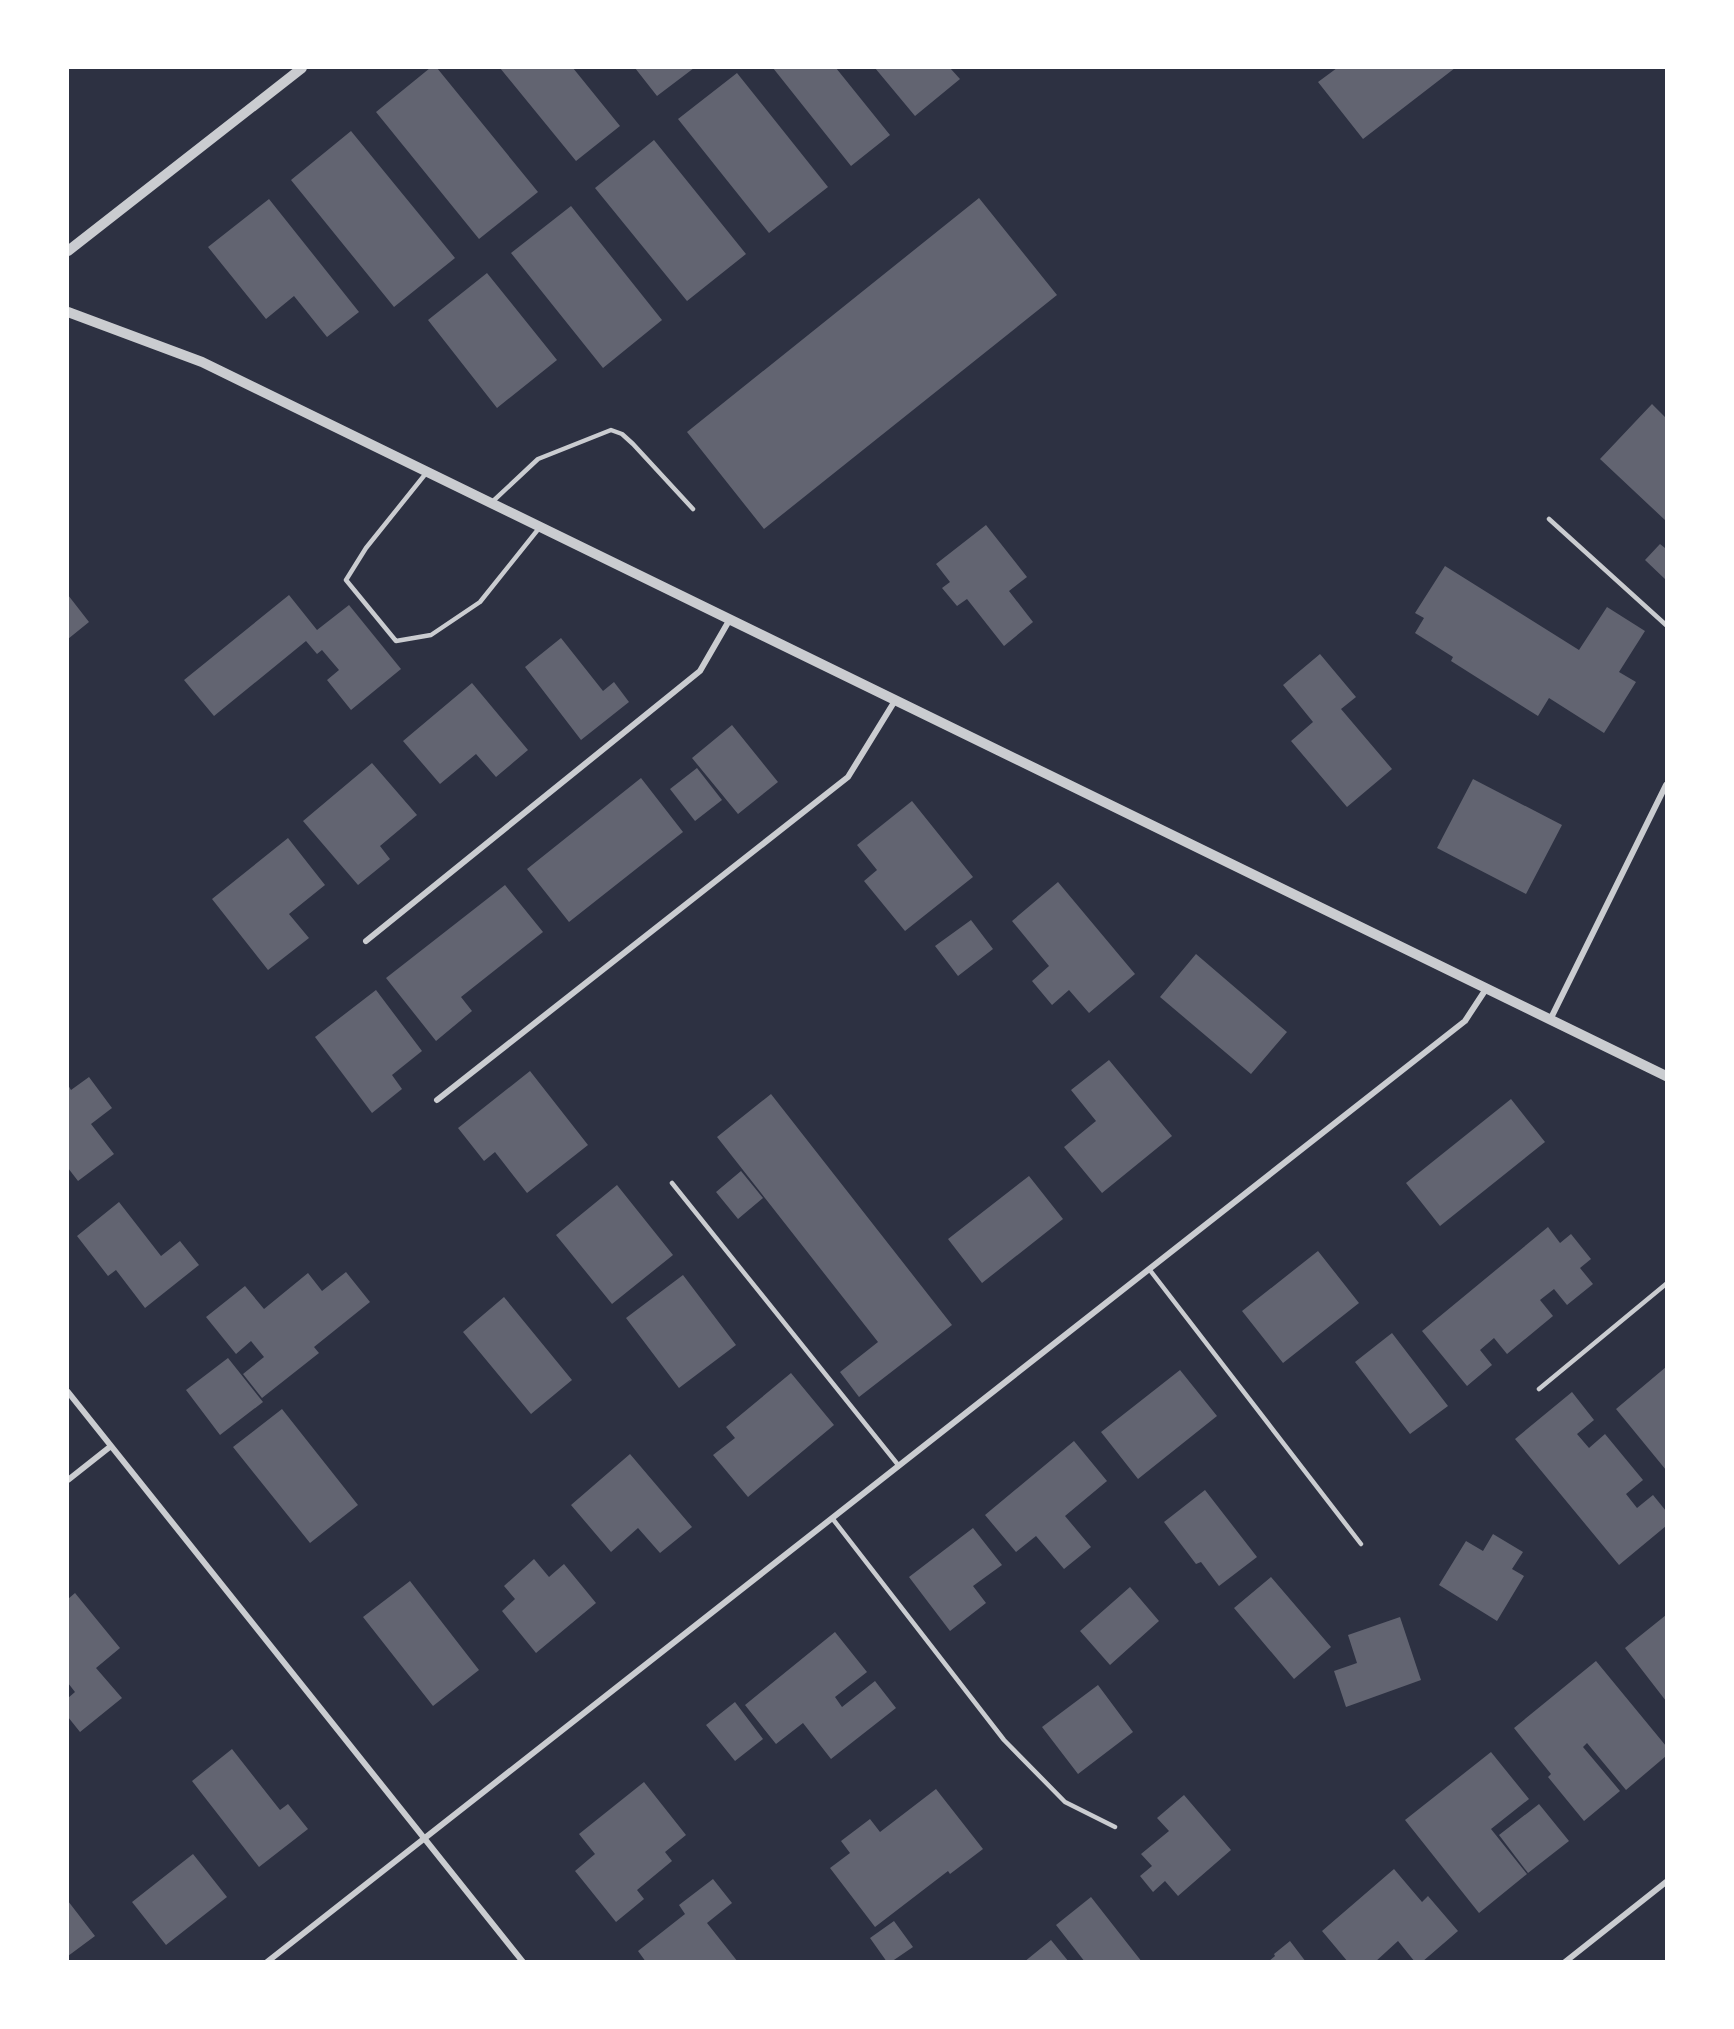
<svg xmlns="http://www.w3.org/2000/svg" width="1734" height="2029" viewBox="0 0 1734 2029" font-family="Helvetica,sans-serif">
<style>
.building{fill:#626471}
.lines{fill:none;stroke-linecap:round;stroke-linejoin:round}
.service{stroke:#caccd0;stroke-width:4.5}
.minor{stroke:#caccd0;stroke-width:6}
.tertiary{stroke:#caccd0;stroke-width:10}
</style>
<rect width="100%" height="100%" fill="#2d3142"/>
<path class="building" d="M430,68H437L538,192L479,239L376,112Z
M500,68H573L620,126L576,161Z
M635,68H694L657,96Z
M773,68H836L890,135L851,166Z
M875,68H950L960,79L915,116Z
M1337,68H1455L1363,139L1318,82Z
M737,73L828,187L769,233L678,119Z
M351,131L455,258L394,307L291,180Z
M654,140L746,254L687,301L595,188Z
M979,198L1057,295L764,529L687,432Z
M269,199L359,312L327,337L294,296L266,319L208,247Z
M571,206L662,320L603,368L511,253Z
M487,273L557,360L497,408L428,320Z
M1652,404L1666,418V521L1600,459Z
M986,525L1027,577L1009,591L1033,622L1004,646L967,599L957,606L942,588L950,582L936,564Z
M1660,544L1665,548L1666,546V580L1645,560Z
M1445,566L1579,650L1607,607L1645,631L1619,672L1636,682L1604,733L1549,698L1538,716L1451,661L1453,657L1415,633L1424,618L1415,613Z
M68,595L89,622L68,639Z
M289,595L317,630L349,605L401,669L351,710L327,680L339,670L322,650L317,654L306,641L214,716L184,680Z
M561,638L603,691L614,682L629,702L581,740L525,667Z
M1320,654L1356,697L1341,709L1392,769L1347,807L1291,741L1313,722L1283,685Z
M472,683L528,750L496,777L476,754L440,784L403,741Z
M732,725L778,782L738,814L692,758Z
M372,763L417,815L380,846L390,859L358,885L303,821Z
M697,768L722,800L695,821L670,789Z
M641,778L683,832L569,922L527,869Z
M1473,779L1562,825L1526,894L1437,848Z
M912,801L973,877L905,931L864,881L877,870L857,845Z
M288,838L325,885L289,914L309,938L268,970L212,899Z
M1058,882L1135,974L1089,1013L1069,990L1052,1005L1032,981L1049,966L1012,921Z
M505,885L543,932L461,997L472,1011L436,1041L386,978Z
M971,920L993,949L958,976L935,946Z
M1196,954L1287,1032L1251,1074L1160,997Z
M376,990L422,1051L392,1075L402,1089L372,1113L315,1037Z
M1109,1060L1172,1136L1102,1193L1064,1147L1096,1121L1071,1090Z
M530,1071L588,1145L527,1193L495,1152L484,1161L458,1128Z
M89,1077L112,1108L91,1124L114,1154L78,1181L68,1168V1085L71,1090Z
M771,1094L952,1325L859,1397L840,1372L878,1342L717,1137Z
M1511,1099L1545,1142L1440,1226L1406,1183Z
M741,1171L763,1198L738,1219L716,1192Z
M1029,1176L1063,1219L982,1283L948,1239Z
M617,1185L673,1255L612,1304L556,1235Z
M119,1202L161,1256L180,1241L199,1265L145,1308L116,1270L108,1276L77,1236Z
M1548,1227L1560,1243L1571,1234L1591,1259L1580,1268L1593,1284L1567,1305L1554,1289L1540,1300L1553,1316L1507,1354L1494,1338L1480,1350L1492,1365L1467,1386L1422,1331Z
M1318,1251L1359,1303L1283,1363L1242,1311Z
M346,1272L370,1302L314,1347L319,1353L262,1398L243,1374L264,1357L251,1341L236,1354L206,1317L245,1286L264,1309L308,1273L322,1291Z
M683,1275L736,1345L679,1388L626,1318Z
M504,1297L572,1380L531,1414L463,1332Z
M1392,1333L1448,1406L1410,1434L1355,1362Z
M228,1358L263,1402L220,1435L186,1390Z
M1666,1367V1470L1616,1409Z
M1180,1370L1217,1416L1138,1479L1101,1432Z
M791,1373L834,1425L748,1497L713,1455L735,1438L726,1427Z
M1572,1392L1594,1420L1577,1434L1589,1448L1605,1434L1643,1480L1626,1494L1637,1508L1653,1495L1666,1511V1526L1619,1565L1515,1439Z
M282,1409L358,1505L310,1543L233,1447Z
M1074,1441L1107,1481L1065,1516L1091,1547L1064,1569L1036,1536L1016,1552L985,1515Z
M630,1454L692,1527L660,1553L638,1528L611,1552L571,1505Z
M1205,1490L1257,1557L1219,1586L1201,1562L1196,1564L1164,1522Z
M973,1528L1002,1565L973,1586L986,1603L950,1631L909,1577Z
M1493,1534L1523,1552L1512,1569L1524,1576L1497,1621L1439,1585L1466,1541L1483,1551Z
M534,1559L549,1577L564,1564L596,1603L536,1653L502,1611L515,1599L504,1586Z
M1271,1577L1331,1647L1294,1679L1234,1608Z
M410,1581L479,1670L433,1706L363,1617Z
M1130,1587L1159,1621L1110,1665L1080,1631Z
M75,1593L120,1648L96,1668L122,1698L80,1732L68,1717V1698L75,1692L68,1683V1599Z
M1666,1615V1701L1625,1648Z
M1400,1617L1421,1680L1346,1707L1334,1671L1357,1663L1348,1635Z
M835,1632L867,1672L835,1697L842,1707L875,1681L896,1708L831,1759L803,1723L776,1744L745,1705Z
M1596,1661L1666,1746V1756L1626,1790L1587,1743L1583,1747L1620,1791L1584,1821L1548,1777L1551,1774L1514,1728Z
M1098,1685L1133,1732L1078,1774L1042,1727Z
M735,1702L763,1739L735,1761L706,1725Z
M232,1749L280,1810L288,1804L308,1829L259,1867L192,1781Z
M1491,1752L1529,1799L1491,1829L1527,1874L1479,1913L1405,1820Z
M644,1782L686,1835L665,1852L672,1861L637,1890L644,1899L616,1922L575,1871L595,1854L579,1834Z
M936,1789L983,1849L950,1874L948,1871L875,1927L830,1868L850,1853L841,1841L870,1819L880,1832Z
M1184,1795L1231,1850L1178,1896L1165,1881L1153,1892L1140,1876L1152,1866L1141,1854L1169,1831L1157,1818Z
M1539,1804L1569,1841L1528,1873L1499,1835Z
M193,1854L227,1897L166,1945L132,1902Z
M1394,1869L1422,1902L1428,1896L1458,1931L1422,1962H1415L1398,1941L1375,1962H1348L1322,1931Z
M713,1879L732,1903L707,1923L738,1962H646L638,1951L685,1914L679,1905Z
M1091,1897L1142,1962H1085L1056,1925Z
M68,1901L95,1936L68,1956Z
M894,1921L913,1947L891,1962H887L870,1938Z
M1051,1940L1069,1962H1024Z
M1290,1941L1306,1962H1268L1275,1956L1274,1954Z"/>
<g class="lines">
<path class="service" d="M427,472L366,548L346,580L396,641L431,635L480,602L540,527
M491,503L538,459L611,430L622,434L633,444L693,509
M1549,519L1666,625
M672,1183L899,1466
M1149,1269L1361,1544
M1539,1389L1666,1284
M832,1518L1004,1740L1065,1802L1115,1827"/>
<path class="minor" d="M366,941L700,671L730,619
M1550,1020L1666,785
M437,1100L848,777L896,699
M68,1392L523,1962
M68,1480L111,1446
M267,1962L1465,1021L1486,989
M1565,1962L1666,1882"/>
<path class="tertiary" d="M68,251L302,68
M68,312L202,362L1666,1076"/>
</g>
<rect width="1734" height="2029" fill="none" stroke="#ffffff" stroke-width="138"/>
</svg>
